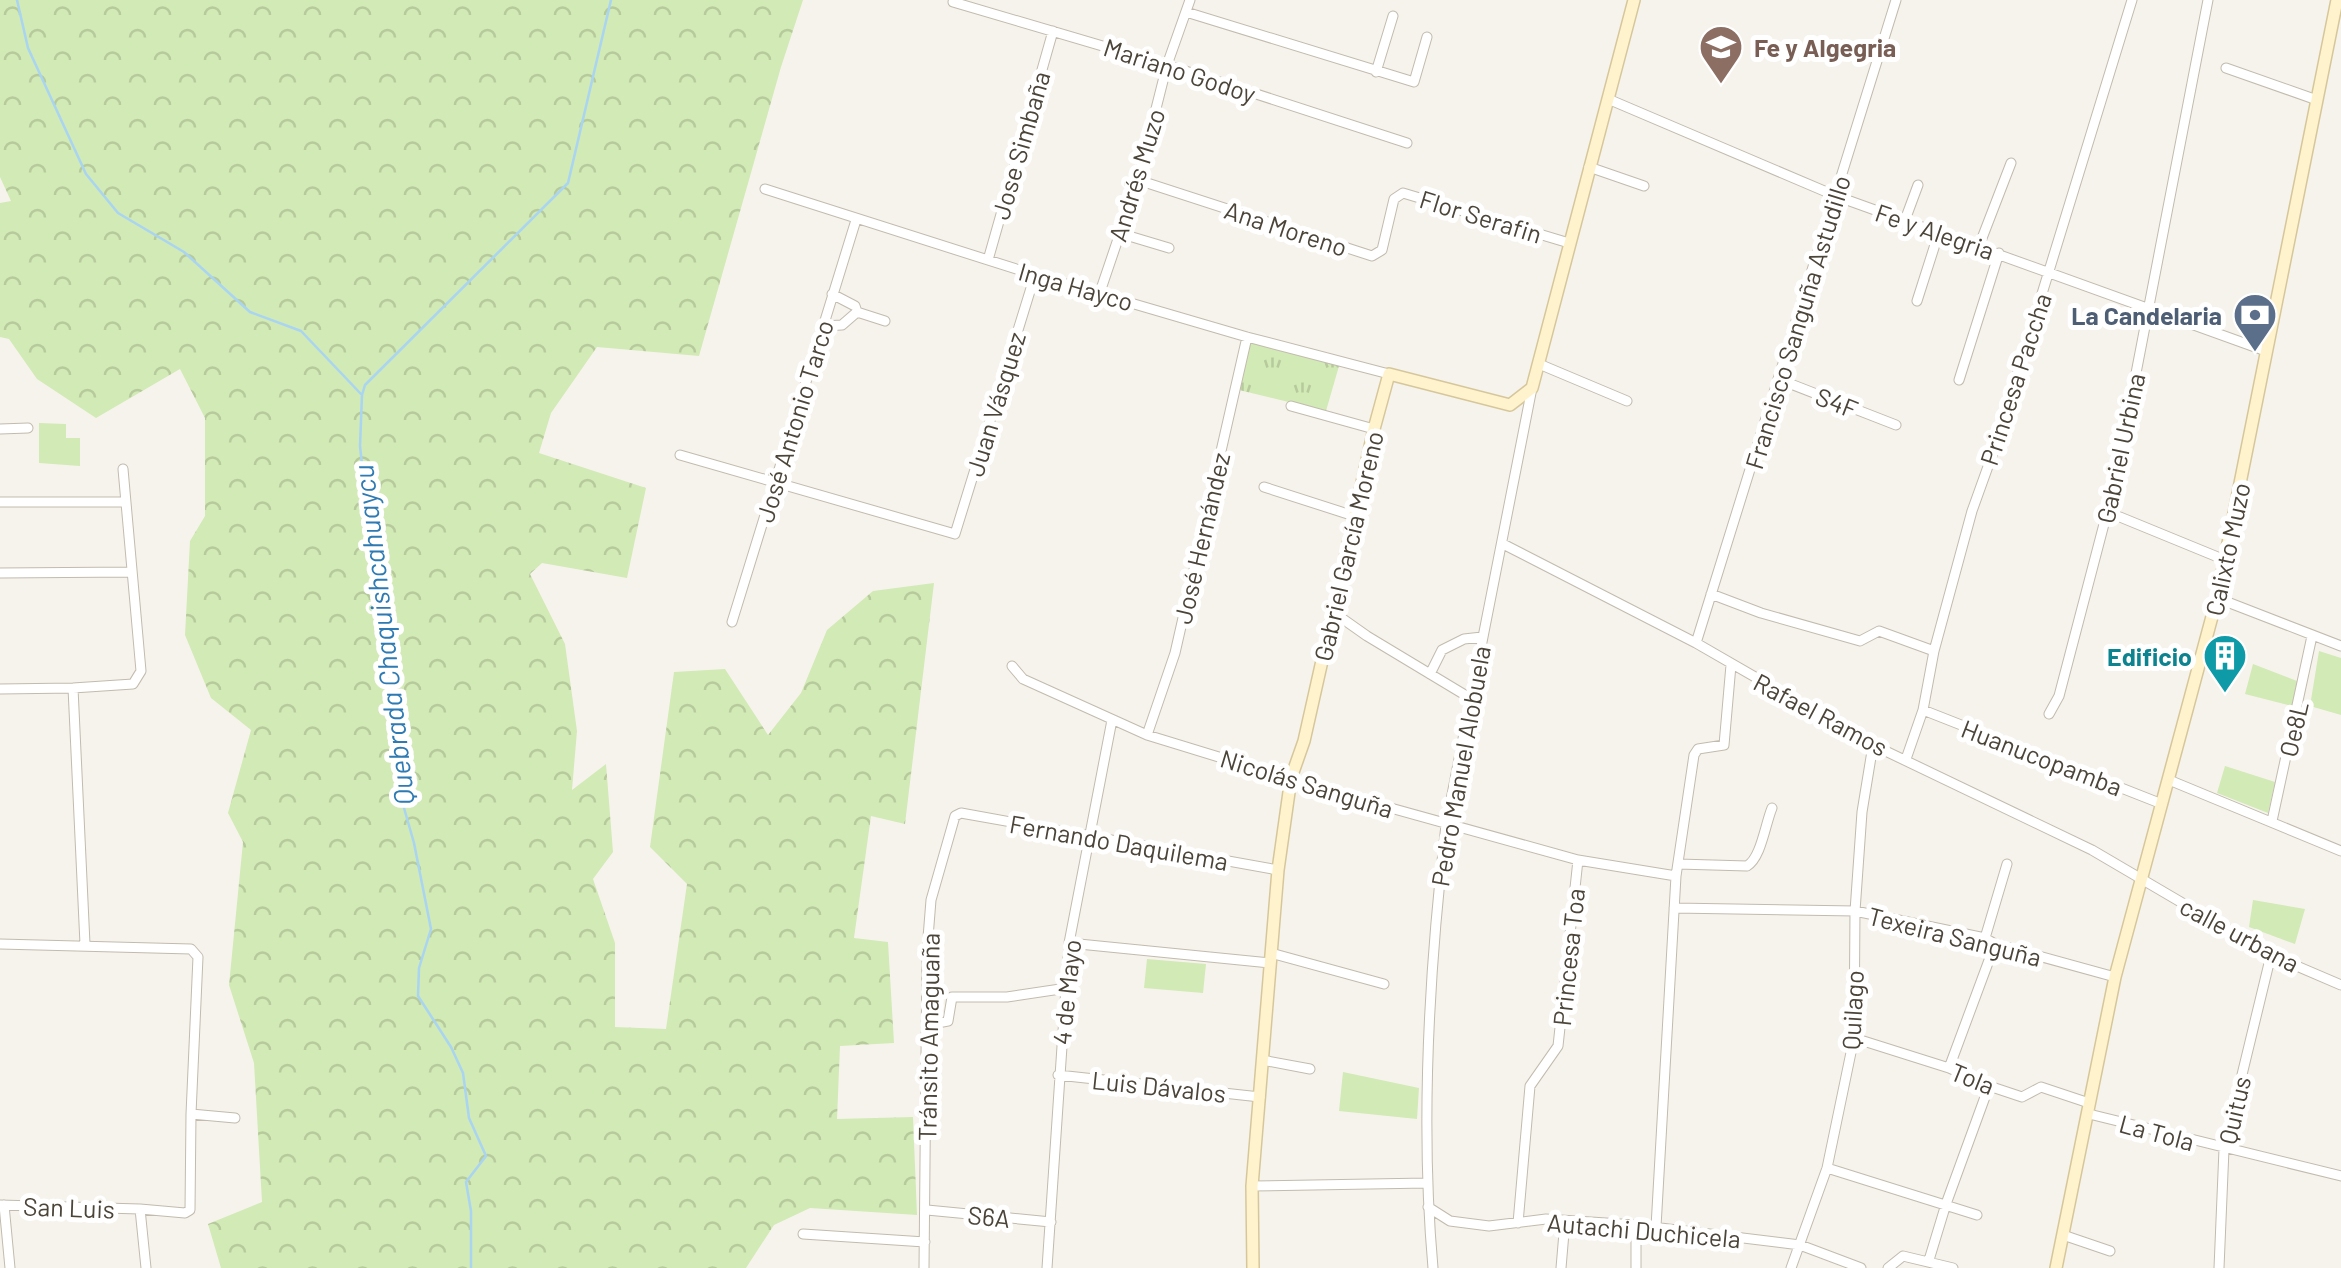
<svg xmlns="http://www.w3.org/2000/svg" width="2341" height="1268" viewBox="0 0 2341 1268" font-family="Barlow,sans-serif">
<style>
.grass{fill:#d2eab5}
.forest{fill:url(#forest-crowns)}
.park{fill:url(#park-tufts)}
.lines{fill:none;stroke-linecap:round;stroke-linejoin:round}
.stream{stroke:#a9d4f2;stroke-width:2.5}
.street-casing{stroke:#c2bbae;stroke-width:11}
.secondary-casing{stroke:#d6c79b;stroke-width:14}
.street{stroke:#fff;stroke-width:9}
.secondary{stroke:#fff3cd;stroke-width:11}
.labels{text-anchor:middle;dominant-baseline:central;stroke-width:10;stroke-linejoin:round;paint-order:stroke}
.education-label{font-size:25px;font-weight:bold;fill:#785e54;stroke:#fff;text-anchor:start}
.street-label{font-size:25px;fill:#4b4439;stroke:#fff}
.service-label{font-size:25px;font-weight:bold;fill:#4e5e75;stroke:#fff;text-anchor:end}
.culture-label{font-size:25px;font-weight:bold;fill:#0d838f;stroke:#fff;text-anchor:end}
.water-label{font-size:28px;font-style:italic;fill:#2e7ab2;stroke:#fff}
</style>
<defs>
<pattern id="forest-crowns" width="20" height="18" patternUnits="userSpaceOnUse" patternTransform="scale(2.5)"><rect width="20" height="18" fill="#d2eab5"/><path d="M2 6a3 3 0 1 1 6 0M12 15a3 3 0 1 1 6 0" fill="none" stroke="#b6ca9c"/></pattern>
<pattern id="park-tufts" width="24" height="20" patternUnits="userSpaceOnUse" patternTransform="scale(2.5)"><rect width="24" height="20" fill="#d2eab5"/><path d="M3 7l-1-3M5 7V3M7 7l1-3M15 17l-1-3M17 17v-4M19 17l1-3" fill="none" stroke="#b6ca9c"/></pattern>
</defs>
<rect width="100%" height="100%" fill="#f6f3ec"/>
<path class="grass" d="M39,423L66,424V438H80V466L39,463Z
M2319,651L2341,658V715L2310,706Z
M2253,664L2297,681L2292,706L2245,694Z
M2225,766L2275,782L2268,813L2217,793Z
M2253,900L2305,909L2295,944L2249,927Z
M1147,959L1206,964L1203,993L1144,988Z
M1343,1072L1419,1088L1417,1119L1339,1111Z"/>
<path class="forest" d="M0,0H803L781,67L699,356L597,347L551,413L539,453L646,488L627,578L542,563L530,574L565,644L577,731L572,790L606,764L613,852L593,879L615,943V1027L666,1029L687,884L650,847L674,672L725,669L768,735L801,693L827,630L873,591L934,583L905,824L871,816L854,938L888,942L894,1043L840,1046L837,1119L913,1117L917,1215L810,1208L774,1225L746,1268H221L208,1224L262,1202L254,1063L229,985L243,842L228,813L251,730L211,698L185,635L190,541L205,516V418L180,369L96,418L37,379L9,339L0,337V203L11,201L0,177Z"/>
<path class="park" d="M1250,342L1339,366L1326,411L1239,390Z"/>
<g class="lines">
<path class="stream" d="M17,0L28,48L86,174L118,213L184,252L250,312L301,331L361,394
M471,1268V1211L466,1182L486,1156L469,1118L463,1073L451,1047L418,996L419,968L431,929L414,843L396,780L360,446L362,395L365,385L568,183L611,0"/>
<defs>
<path id="street" d="M953,2L1167,65L1407,143
M1186,12L1414,82L1427,37
M2226,68L2317,100
M1376,72L1393,16
M1608,99L1836,196L2266,351
M1589,167L1644,186
M1138,180L1372,256L1382,250L1394,199L1403,193L1569,243
M765,189L1035,275L1247,337L1389,374
M1905,220L1918,185
M1119,233L1169,248
M1979,246L2011,163
M988,260L1053,31
M1100,292L1138,180L1167,65L1190,0
M832,294L855,306L857,312
M1917,301L1939,232
M823,326L842,325L857,312L885,321
M1539,364L1627,401
M1778,379L1896,425
M1959,380L1999,253
M1291,406L1374,429
M0,429L28,428
M680,455L955,534L1035,275
M1264,487L1354,516
M0,502H125
M2120,517L2225,560
M1503,544L1696,643L1873,745L2092,850L2271,955L2341,985
M0,573L132,572
M1711,594L1761,613L1860,641L1879,631L1934,651
M2217,598L2341,646
M1333,612L1367,636L1470,698
M732,622L856,220
M1696,643L1896,0
M1012,666L1023,679L1147,735L1333,792L1578,860L1676,876
M1430,674L1442,650L1464,639L1482,637
M73,688L85,944
M0,689L73,688L133,684L141,671L123,469
M1923,710L2162,804
M2049,714L2059,696L2115,482L2208,0
M1147,735L1175,653L1247,337
M1906,759L1923,710L1934,651L1972,511L1995,447L2132,0
M2169,780L2341,851
M2272,821L2312,636
M1678,864L1747,866C1761,858 1765,825 1772,808
M1674,908L1855,911L1985,938L1995,944L2115,977
M1985,938L2007,864
M1069,943L1270,963
M0,944L191,949L198,957L191,1114L235,1118
M1271,953L1384,984
M927,1025L948,1021L952,997H1007L1067,988
M1854,1038L1949,1068L1989,1086L2022,1097L2041,1087L2089,1103
M1262,1060L1310,1069
M1949,1068L1995,944
M1058,1075L1260,1097
M2089,1114L2341,1176
M1827,1168L1977,1215
M1252,1186L1427,1183
M0,1205L140,1209L146,1268
M4,1205L10,1268
M1428,1207L1450,1221L1489,1226L1546,1219L1636,1225L1800,1245L1861,1268
M140,1209L185,1213L190,1210L191,1114
M927,1210L1051,1222
M1518,1223L1530,1086L1558,1046L1578,860
M1636,1225V1268
M1656,1227L1676,876L1694,755L1698,749L1724,745L1731,665
M803,1234L925,1242
M2063,1235L2110,1251
M1929,1260L1946,1204L1989,1086
M924,1268L927,950L931,900L955,816L961,813L1278,870
M1047,1268L1069,943L1112,720
M1433,1268C1420,1123 1429,969 1446,825L1532,388
M1561,1268L1565,1221
M1791,1268L1827,1168L1854,1038L1855,911L1862,812L1873,745
M1888,1268L1903,1256L1953,1268
M2219,1268L2224,1149L2271,955"/>
<path id="secondary" d="M1253,1268L1252,1186L1278,870L1291,778L1304,741L1374,429L1389,374L1510,405L1532,388L1634,0
M2056,1268L2115,977L2217,598L2337,0"/>
</defs>
<use href="#street" class="street-casing"/>
<use href="#secondary" class="secondary-casing"/>
<use href="#street" class="street"/>
<use href="#secondary" class="secondary"/>
</g>
<defs>
<symbol id="school-pin" viewBox="-11 -11 22 30"><path d="M0 17L-7.5 6A9.5 9.5 0 1 1 7.5 6Z" fill="#8d6e63" stroke="#fff"/><path d="M0-5L7-2L0 1L-7-2ZM-4 1L0 2.5L4 1V4Q0 6-4 4Z" fill="#fff"/></symbol>
<symbol id="bank-pin" viewBox="-11 -11 22 30"><path d="M0 17L-7.5 6A9.5 9.5 0 1 1 7.5 6Z" fill="#5c6f8a" stroke="#fff"/><path d="M-6-4H6V4H-6ZM0-2.3a2.3 2.3 0 1 0 0 4.6a2.3 2.3 0 1 0 0-4.6Z" fill="#fff"/></symbol>
<symbol id="building-pin" viewBox="-11 -11 22 30"><path d="M0 17L-7.5 6A9.5 9.5 0 1 1 7.5 6Z" fill="#0f9aa8" stroke="#fff"/><path d="M-4-6H4V6H1V3H-1V6H-4ZM-2.5-4.3h1.7v1.8h-1.7ZM.8-4.3h1.7v1.8H.8ZM-2.5-1h1.7V.8h-1.7ZM.8-1h1.7V.8H.8Z" fill="#fff"/></symbol>
</defs>
<g fill-rule="evenodd">
<use href="#school-pin" x="1696" y="22" width="50" height="68"/>
<use href="#bank-pin" x="2230" y="290" width="50" height="68"/>
<use href="#building-pin" x="2200" y="631" width="50" height="68"/>
</g>
<g class="labels">
<g class="education-label">
<text x="1754" y="47">Fe y Algegria</text>
</g>
<g class="street-label">
<text transform="translate(1180 70) rotate(18)">Mariano Godoy</text>
<text transform="translate(1020 145) rotate(-74)">Jose Simbaña</text>
<text transform="translate(1136 175) rotate(-73)">Andrés Muzo</text>
<text transform="translate(1481 216) rotate(17)">Flor Serafin</text>
<text transform="translate(1286 228) rotate(18)">Ana Moreno</text>
<text transform="translate(1935 231) rotate(19)">Fe y Alegria</text>
<text transform="translate(1076 286) rotate(16)">Inga Hayco</text>
<text transform="translate(1797 322) rotate(-73)">Francisco Sanguña Astudillo</text>
<text transform="translate(2015 379) rotate(-72)">Princesa Paccha</text>
<text transform="translate(1837 402) rotate(21)">S4F</text>
<text transform="translate(995 404) rotate(-73)">Juan Vásquez</text>
<text transform="translate(794 421) rotate(-73)">José Antonio Tarco</text>
<text transform="translate(2120 448) rotate(-78)">Gabriel Urbina</text>
<text transform="translate(1201 538) rotate(-77)">José Hernández</text>
<text transform="translate(1348 546) rotate(-77)">Gabriel García Moreno</text>
<text transform="translate(2227 549) rotate(-78)">Calixto Muzo</text>
<text transform="translate(1821 714) rotate(28)">Rafael Ramos</text>
<text transform="translate(2293 729) rotate(-77)">Oe8L</text>
<text transform="translate(2042 757) rotate(21)">Huanucopamba</text>
<text transform="translate(1460 766) rotate(-80)">Pedro Manuel Alobuela</text>
<text transform="translate(1307 783) rotate(17)">Nicolás Sanguña</text>
<text transform="translate(1119 842) rotate(10)">Fernando Daquilema</text>
<text transform="translate(2240 934) rotate(28)">calle urbana</text>
<text transform="translate(1955 936) rotate(14)">Texeira Sanguña</text>
<text transform="translate(1568 957) rotate(-84)">Princesa Toa</text>
<text transform="translate(1066 992) rotate(-84)">4 de Mayo</text>
<text transform="translate(1852 1010) rotate(-87)">Quilago</text>
<text transform="translate(928 1037) rotate(-89)">Tránsito Amaguaña</text>
<text transform="translate(1973 1078) rotate(22)">Tola</text>
<text transform="translate(1159 1086) rotate(6)">Luis Dávalos</text>
<text transform="translate(2234 1110) rotate(-77)">Quitus</text>
<text transform="translate(2157 1132) rotate(15)">La Tola</text>
<text transform="translate(69 1207) rotate(2)">San Luis</text>
<text transform="translate(989 1216) rotate(6)">S6A</text>
<text transform="translate(1644 1230) rotate(5)">Autachi Duchicela</text>
</g>
<g class="service-label">
<text x="2222" y="315">La Candelaria</text>
</g>
<g class="culture-label">
<text x="2192" y="656">Edificio</text>
</g>
<g class="water-label">
<text transform="translate(383 635) rotate(-97)">Quebrada Chaquishcahuaycu</text>
</g>
</g>
</svg>
